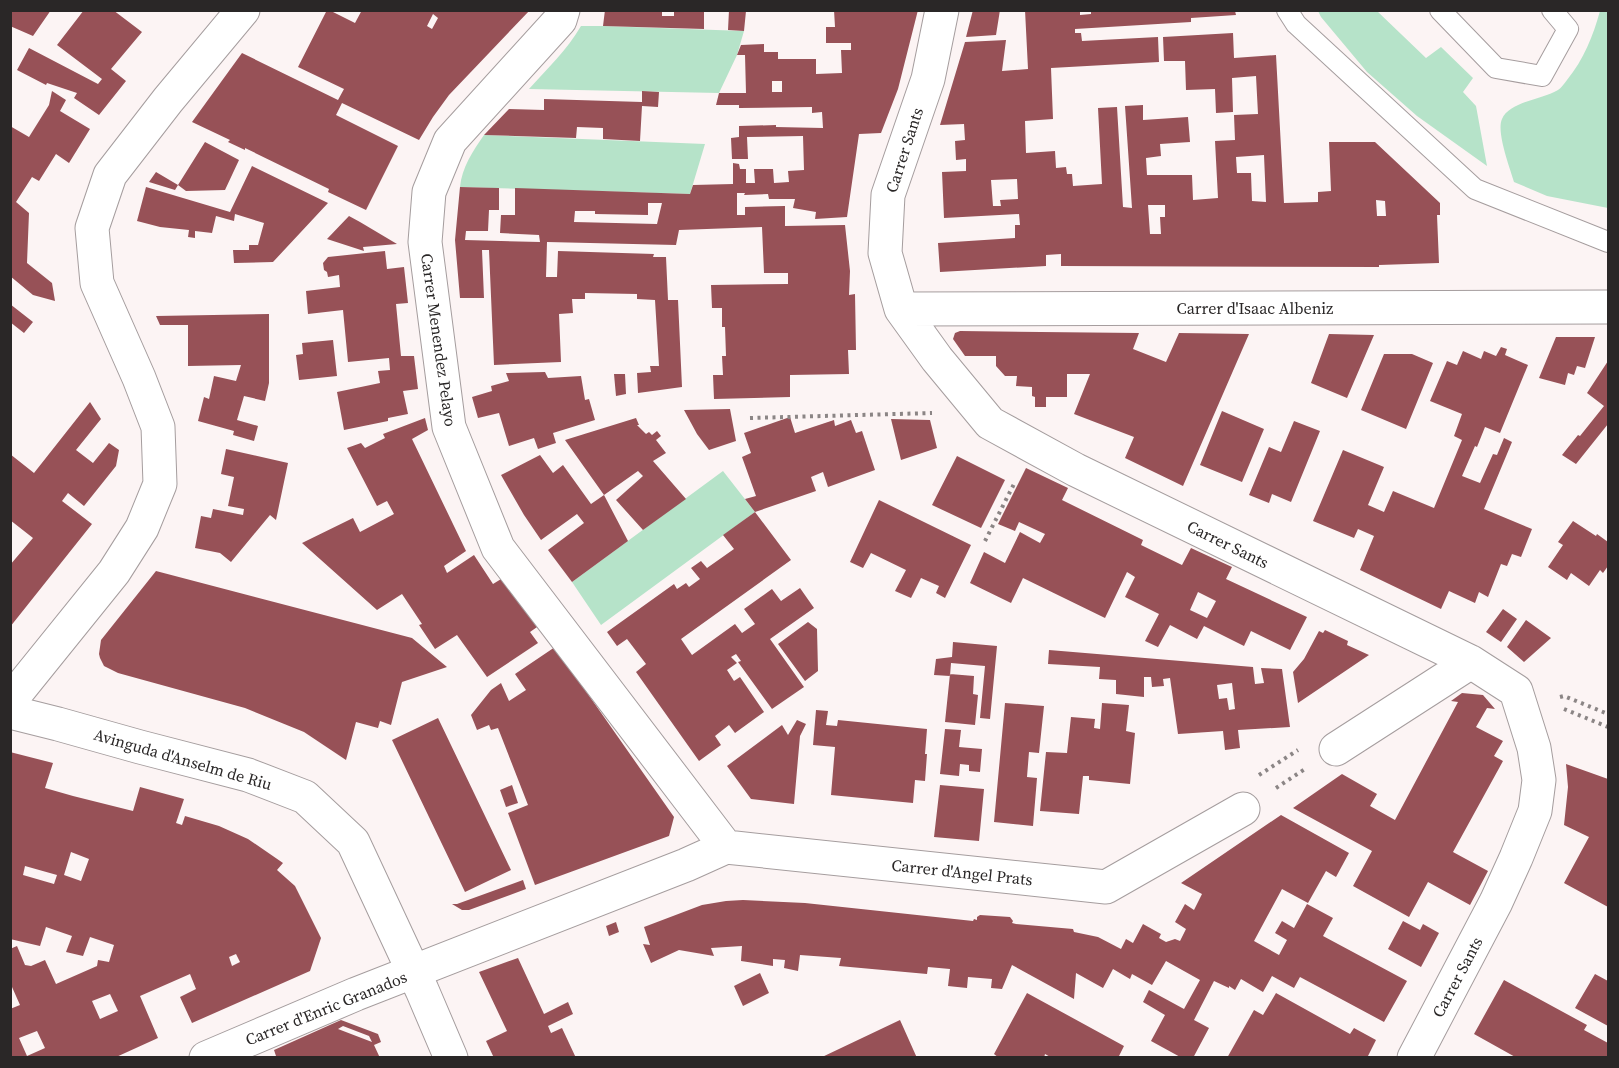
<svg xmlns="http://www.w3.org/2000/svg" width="1619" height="1068" viewBox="0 0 1619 1068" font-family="'Source Serif 4',serif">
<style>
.green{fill:#b6e3c9}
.building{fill:#975157;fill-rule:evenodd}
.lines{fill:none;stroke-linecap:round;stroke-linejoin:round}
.lane-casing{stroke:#a59d9e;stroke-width:22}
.street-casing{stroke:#a59d9e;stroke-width:35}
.path{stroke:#8b8585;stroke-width:4;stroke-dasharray:3 4.5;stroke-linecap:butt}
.lane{stroke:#fff;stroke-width:20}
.street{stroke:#fff;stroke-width:33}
.labels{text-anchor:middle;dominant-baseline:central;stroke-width:6;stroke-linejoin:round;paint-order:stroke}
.street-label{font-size:16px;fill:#2a2727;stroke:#fff}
</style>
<rect width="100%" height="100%" fill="#fcf4f4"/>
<path class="green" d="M1318,11H1377L1426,58L1441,47L1473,78L1463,92L1476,106L1487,166L1417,116L1367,72L1321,17Z
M1600,11H1608V208L1547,196L1514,182C1510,168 1496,132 1502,119C1509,102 1543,99 1558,90C1561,88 1564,84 1567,80C1584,59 1593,36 1600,11Z
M581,26H603L744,31L737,55L719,93L529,89C547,69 567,50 581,26Z
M484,135L705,144L690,194L460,187C462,167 473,151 484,135Z
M723,471L755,512L601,625L572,582Z"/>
<path class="building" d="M10,10H51L33,36L10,26Z
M84,10H113L142,32L111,69L126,81L99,115L74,98L77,93L47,83L46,85L17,70L29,48L98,84L102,79L57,45Z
M327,10H329L355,23L362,10H530L449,95L433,117L419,140L342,103L336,115L398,146L366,210L328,192L329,189L245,148V150L228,142L230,140L192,122L242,53L338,100L344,89L298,67ZM433,14L438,18L432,29L427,26Z
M605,10H662V16H674V11L704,12V29L603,26Z
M729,10L746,11L744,31L728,30Z
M834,10H918L898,89L881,133L859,134L847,217L815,219L816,212L793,208L795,199H769L768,194L744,195L745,193H737V215H745V207L785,206V226L845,225L850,271L849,295L855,294L856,350H848L849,374L790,375V397L714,399L713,375H723L722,356H726L725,327H722V308H712L711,285L788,284V273H764L762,227L679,230L676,245L547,242L546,277H557L558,251L654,254L653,257H666L668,300H678L682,387L638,393L637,373L651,372L650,366H659L655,300L637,299V294L585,293V299H572L573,313L559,314L561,362L494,365L489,250H482L484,298H460L455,240L460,187L499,188V210H489L488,231H466L465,240L540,242L539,235L500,233L501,215H515V188L690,194L693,185L733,184V163L739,164L740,169H746V183H755L754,169H773L774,183L789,182L788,171L804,170L803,136L747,137L748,159H732L731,138L739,137V126L776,125V127L823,128L822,112L812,113V107L739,108V105H716L719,93H746L745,55H737L741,45L764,44V52H778V59H816V74L842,73L841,50H851V43H826V27H835ZM772,81H782V92H772ZM648,203H662L657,224L574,222L575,211H595V214L648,215Z
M973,10H1000L996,35L966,37Z
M1025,10H1080V15L1091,14V10L1235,11L1236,15L1191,18V22L1075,29V33H1081L1082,41L1158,37L1159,62L1051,68L1053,119L1025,121L1026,153L1055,151L1056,168L1066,167L1067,174H1072L1073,186L1102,184L1098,108L1117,107L1123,207L1132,208L1125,106L1143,105V120L1188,117L1190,142L1160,144L1161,156L1146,158L1147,175H1192L1193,200L1218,198L1215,141L1235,140L1234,115L1258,114L1256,76L1232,78L1233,112L1216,113L1215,89L1186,90L1185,61H1164L1163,37L1233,33L1234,58L1276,55L1284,203L1318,202V192L1331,191L1329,142H1375L1440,203V215H1437L1439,263L1379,265V267L1061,266V254L1046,255V266L940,272L938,243L1015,238V225H1020L1019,214L944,218L942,172L966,171V159L956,160L955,141L965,140L964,124L940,125L965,42L1006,40L1002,71L1028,69ZM1264,155L1266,202L1252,201L1251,173H1237L1236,157ZM1017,179L1018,199L1000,200L1001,206H993L991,180ZM1376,200L1385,201L1386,216H1377ZM1148,205H1165V217H1160L1161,234H1150Z
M52,91L66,100L60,111L90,129L69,163L56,154L39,181L32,177L16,202L29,213L27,263L52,283L55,301L33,295L10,276V126L29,137L49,105Z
M642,91L659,92L658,107L642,106L640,141L603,139V128L577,127L576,138L484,135L509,109L544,110V99L642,102Z
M205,142L239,160L225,190L186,191L178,185Z
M252,166L328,203L273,262L234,263L233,250H249V245H258L264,223L235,214L234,221L216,216L212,233L195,231V238L188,237L189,230L160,227L137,221L146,187L230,212Z
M156,172L178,185L175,190L149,182Z
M349,216L360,222L397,244L363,247L364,251L327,239Z
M385,251L387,269L404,267L408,303L396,304L401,356H414L418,389L403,391L408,414L388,418V421L344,430L337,392L380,383L378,371L390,370L389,358L348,362L343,310L308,314L306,291L340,287L339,275L328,277L327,272L324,270L323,263L328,257Z
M10,304L33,322L24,333L10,322Z
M269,314V383L265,401L244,396L237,420L258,426L254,441L233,435L234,431L198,421L204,397L209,399L214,376L236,381L241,365L188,366V325H160L156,316Z
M960,331L1139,333L1133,349L1166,362L1179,333L1249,334L1183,486L1125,458L1134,437L1074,414L1090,374H1067V397H1046V407H1035V397L1032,396V387L1016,386L1017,376H1005L996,366V356H965L953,339L955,333Z
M1329,334L1374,335L1347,398L1311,383Z
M1556,337H1595L1585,368L1577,366L1574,375L1568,373L1565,385L1539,378Z
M333,340L337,376L299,380L296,355L303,354L302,343Z
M1501,347L1507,349L1505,355L1528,365L1500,433L1485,427L1477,447L1475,446L1462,476L1480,483L1493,454L1497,455L1504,438L1512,442L1484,509L1532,529L1521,557L1512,554L1507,566L1501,564L1488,597L1479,592L1475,603L1449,591L1441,609L1360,570L1374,536L1358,529L1354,538L1313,521L1343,450L1384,467L1368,505L1384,512L1393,491L1434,508L1462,440L1454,436L1462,414L1430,401L1447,361L1457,365L1463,351L1481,359L1484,351L1496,356Z
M1384,354H1412L1433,363L1406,429L1361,410Z
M1608,361V424L1576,464L1562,455L1578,435L1580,436L1604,406L1587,393Z
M545,372L548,378L581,376L585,400L589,399L595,420L553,433L556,443L538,449L534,438L509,446L499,413L478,418L472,397L492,391L491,386L509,381L506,373Z
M614,374H625L626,394L616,396Z
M90,402L101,419L76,450L93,463L109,443L119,450L116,466L84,506L68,493L62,501L92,524L10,627V565L33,538L10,520V454L34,473Z
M730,409L736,441L709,450L697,434L684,410Z
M1222,411L1264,429L1242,482L1200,465Z
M790,417L795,433L834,420L835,426L851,420L856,433L862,431L875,470L828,487L823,472L811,477L816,491L755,512L745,499L756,496L742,457L751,453L744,433Z
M425,418L428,430L412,439L466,551L444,566L447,573L474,555L493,584L506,576L540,625L530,632L538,643L487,677L457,635L435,649L419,625L422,624L402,594L377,610L302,543L353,518L360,532L394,514L387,501L377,506L347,448L361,443L365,448L385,438L383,434Z
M636,418L639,425H637L646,434L649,432L652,435L657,431L661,436L656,440L666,453L653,461L686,499L643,530L616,500L643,476L638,471L604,495L565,440Z
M891,419L930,420L937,448L901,460Z
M1294,421L1320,431L1291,502L1272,494L1269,503L1249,495L1269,447L1281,452Z
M226,449L288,463L276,520L270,515L231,562L220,553L195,548L201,516L211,518L213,509L243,515L244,509L228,506L234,477L221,474Z
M540,455L553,473L563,465L591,504L604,495L628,541L572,582L548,550L584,523L577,514L541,540L524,515L501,475Z
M957,456L1005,480L981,528L932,505Z
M1026,468L1068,488L1062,500L1143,540L1141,545L1182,565L1191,548L1232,567L1226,579L1307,617L1290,650L1251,631L1244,646L1204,626L1197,639L1170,625L1158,647L1145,641L1159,614L1125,597L1135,577L1127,572L1105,618L1023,578L1011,603L970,583L984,552L1005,563L1020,532L1040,543L1045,534L1019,522L1015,531L998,524ZM1198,592L1216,601L1207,618L1190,610Z
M879,500L971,545L945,598L936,593L939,586L921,578L911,598L895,591L906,570L871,553L863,568L850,562Z
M755,512L791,560L681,639L692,655L735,624L742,633L755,624L744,609L772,589L781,601L800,588L814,608L770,639L804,687L772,709L738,662L741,661L736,654L731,657L737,663L727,670L734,681L740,677L764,712L735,733L729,725L715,736L721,745L699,761L636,672L646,664L627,639L617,646L607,632L674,584L677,589L686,583L689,587L700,579L691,568L701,561L707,568L734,549L723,535Z
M1573,521L1596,536L1597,534L1608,542V566L1603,573L1600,570L1589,586L1571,573L1567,580L1548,567L1563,545L1558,542Z
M156,571L412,638L447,667L402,682L391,725L380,721L378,728L356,722L346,760L304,732L245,708L118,673L104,666L100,658L99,654L101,640Z
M1503,609L1517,619L1501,642L1486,632Z
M1526,620L1551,638L1524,662L1507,647Z
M808,622L817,629L818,671L805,681L778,644Z
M1325,630L1348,641L1347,645L1369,655L1298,703L1293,672L1304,659L1319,631L1323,633Z
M953,642L997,646L990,719L980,718L985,666L951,663L950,676L934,675L936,659L952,657Z
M555,647L674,817L669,836L535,885L508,813L528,805L498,728L491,730L489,725L477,730L471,715L491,690L501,683L509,701L526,690L515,674Z
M1049,650L1253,667L1255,684L1264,683L1261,668L1282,669L1290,727L1238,730L1240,748L1225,750L1223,731L1178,734L1170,678L1163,679L1164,686L1152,687L1151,677H1144V697L1116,694V680L1099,679L1100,667L1048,664ZM1232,683L1235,709L1229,710L1227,698L1219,699L1217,685Z
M950,674L974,676L973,694L978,695L975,725L945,722Z
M1462,693L1483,695L1495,709L1487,708L1476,727L1503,741L1494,756L1503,761L1453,852L1488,871L1470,905L1428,882L1409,917L1353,886L1372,851L1293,808L1342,774L1377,794L1370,806L1395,820L1458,702L1451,701Z
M1005,703L1044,706L1039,753L1029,752L1027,777L1037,778L1033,826L994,822Z
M1102,703L1129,705L1126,731L1135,733L1130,784L1089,780V776H1083L1079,814L1040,811L1046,752L1067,753L1071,717L1095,719L1094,728L1100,729Z
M816,710L828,711L826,725L837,726L838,720L927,729L925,754H927L925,781L915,780L913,803L831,795L835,747L813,745Z
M438,718L511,870L465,892L392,740Z
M797,720L806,724L800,736L794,804L751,799L727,766L782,725L788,735Z
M945,729L961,730L959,747L982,749L980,772L969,771V765L960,764L959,776L940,774Z
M10,752L53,763L45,788L73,796L133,811L140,787L184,799L176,823L182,825L185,816L219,826L248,839L283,863L277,870L295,886L321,938L310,971L192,1023L180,997L196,989L190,974L140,996L158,1038L114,1058H10V1009L20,1005L12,987L10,988V949L17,946L25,965L31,966L45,960L56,984L97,966L98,960L109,962L114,945L90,937L83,956L66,952L72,936L46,927L40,946L10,939ZM71,852L89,859L81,881L64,875ZM25,866L57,875L54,884L23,875ZM236,954L240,962L232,966L229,957ZM110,994L118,1011L100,1019L92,1001ZM37,1031L45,1048L27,1056L19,1038Z
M1566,764L1608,779V907L1564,883L1589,837L1564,825L1568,787Z
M512,785L518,803L506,807L500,790Z
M940,785L984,789L979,841L934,837Z
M1281,815L1349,853L1336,877L1326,871L1308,903L1282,889L1254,941L1279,955L1287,940L1275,933L1282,921L1294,928L1307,904L1333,918L1323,936L1407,981L1384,1022L1300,977L1294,988L1272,976L1263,992L1241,979L1235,990L1229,986V988L1214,981L1194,1020L1209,1028L1193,1058H1182L1151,1041L1165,1015L1143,1002L1149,990L1184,1009L1200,980L1166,961L1152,985L1132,974L1130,979L1113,969L1103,988L1076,973L1074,999L1012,965L1002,989L991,988L992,979L968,977L967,988L948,986L950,969L928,967L927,974L839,966L841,958L800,955L798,971L784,968L785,960L773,959V966L741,961L742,946L711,948L714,956L679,950L651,963L643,944L650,945L644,927L702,905L726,901L743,900L805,903L973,921L974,919L977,920V917L980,915L1010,917L1013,921L1012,923L1016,924L1073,929L1074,932L1098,937L1121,949L1126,939L1133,943L1143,924L1161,934L1159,938L1166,942L1175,939L1180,941L1186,929L1175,922L1185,904L1194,910L1202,894L1181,883Z
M523,880L526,889L469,910H462L452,904H457Z
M1403,921L1420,930L1423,924L1439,933L1421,967L1388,949Z
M616,922L619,932L609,936L606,926Z
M518,958L544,1014L568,1002L573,1014L548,1026L551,1033L562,1028L576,1058H494L486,1041L507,1031L479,972Z
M760,973L769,993L743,1006L734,986Z
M1595,974L1608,981V1026L1575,1008Z
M1504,980L1587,1025L1584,1030L1608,1043V1058H1517L1474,1034Z
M1027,993L1124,1046L1118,1058H1052L1045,1054L1044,1058H999L994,1054Z
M1276,993L1350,1034L1354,1028L1376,1040L1367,1058H1227L1254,1010L1263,1015Z
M341,1020L378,1034L381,1042L374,1045L380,1058H273L276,1056L274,1050ZM343,1026L369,1036L372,1042L338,1029Z
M900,1020L917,1058H820Z"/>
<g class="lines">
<defs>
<path id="lane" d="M1287,10L1296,24L1475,189L1608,242
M1440,10L1496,68L1542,76L1568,29L1552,10"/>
<path id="street" d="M563,10L560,20L450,141L429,192L425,242L449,427L498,548L726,847
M942,10L928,79L888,195L885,253L901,309L937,359L990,423L1076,470L1471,662L1516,691L1534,748L1539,780L1535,811L1516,858L1496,902L1414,1058
M901,309L1608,307
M10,701L114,572L142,528L160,484L158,427L139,378L97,283L92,228L110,175L168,100L243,10
M10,712L58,724L140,747L248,775L305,797L353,842L422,990L451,1058
M1336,749L1471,662
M206,1058L356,994L686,865L726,847L1106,887L1243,809"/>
</defs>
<use href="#lane" class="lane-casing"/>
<use href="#street" class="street-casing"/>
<path class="path" d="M750,418L932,413
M985,541L1015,482
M1560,697L1564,696L1608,714
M1564,709L1608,727
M1259,775L1298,750
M1276,788L1305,769"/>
<use href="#lane" class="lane"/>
<use href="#street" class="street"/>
</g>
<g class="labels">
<g class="street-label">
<text transform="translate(904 150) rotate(-72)">Carrer Sants</text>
<text x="1255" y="308">Carrer d'Isaac Albeniz</text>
<text transform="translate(439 340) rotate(82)">Carrer Menendez Pelayo</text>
<text transform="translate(1228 544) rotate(26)">Carrer Sants</text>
<text transform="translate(183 759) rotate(16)">Avinguda d'Anselm de Riu</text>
<text transform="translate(962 872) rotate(6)">Carrer d'Angel Prats</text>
<text transform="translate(1457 977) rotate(-62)">Carrer Sants</text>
<text transform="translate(326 1008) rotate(-22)">Carrer d'Enric Granados</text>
</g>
</g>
<rect width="1619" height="1068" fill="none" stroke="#2a2727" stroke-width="24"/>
</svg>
